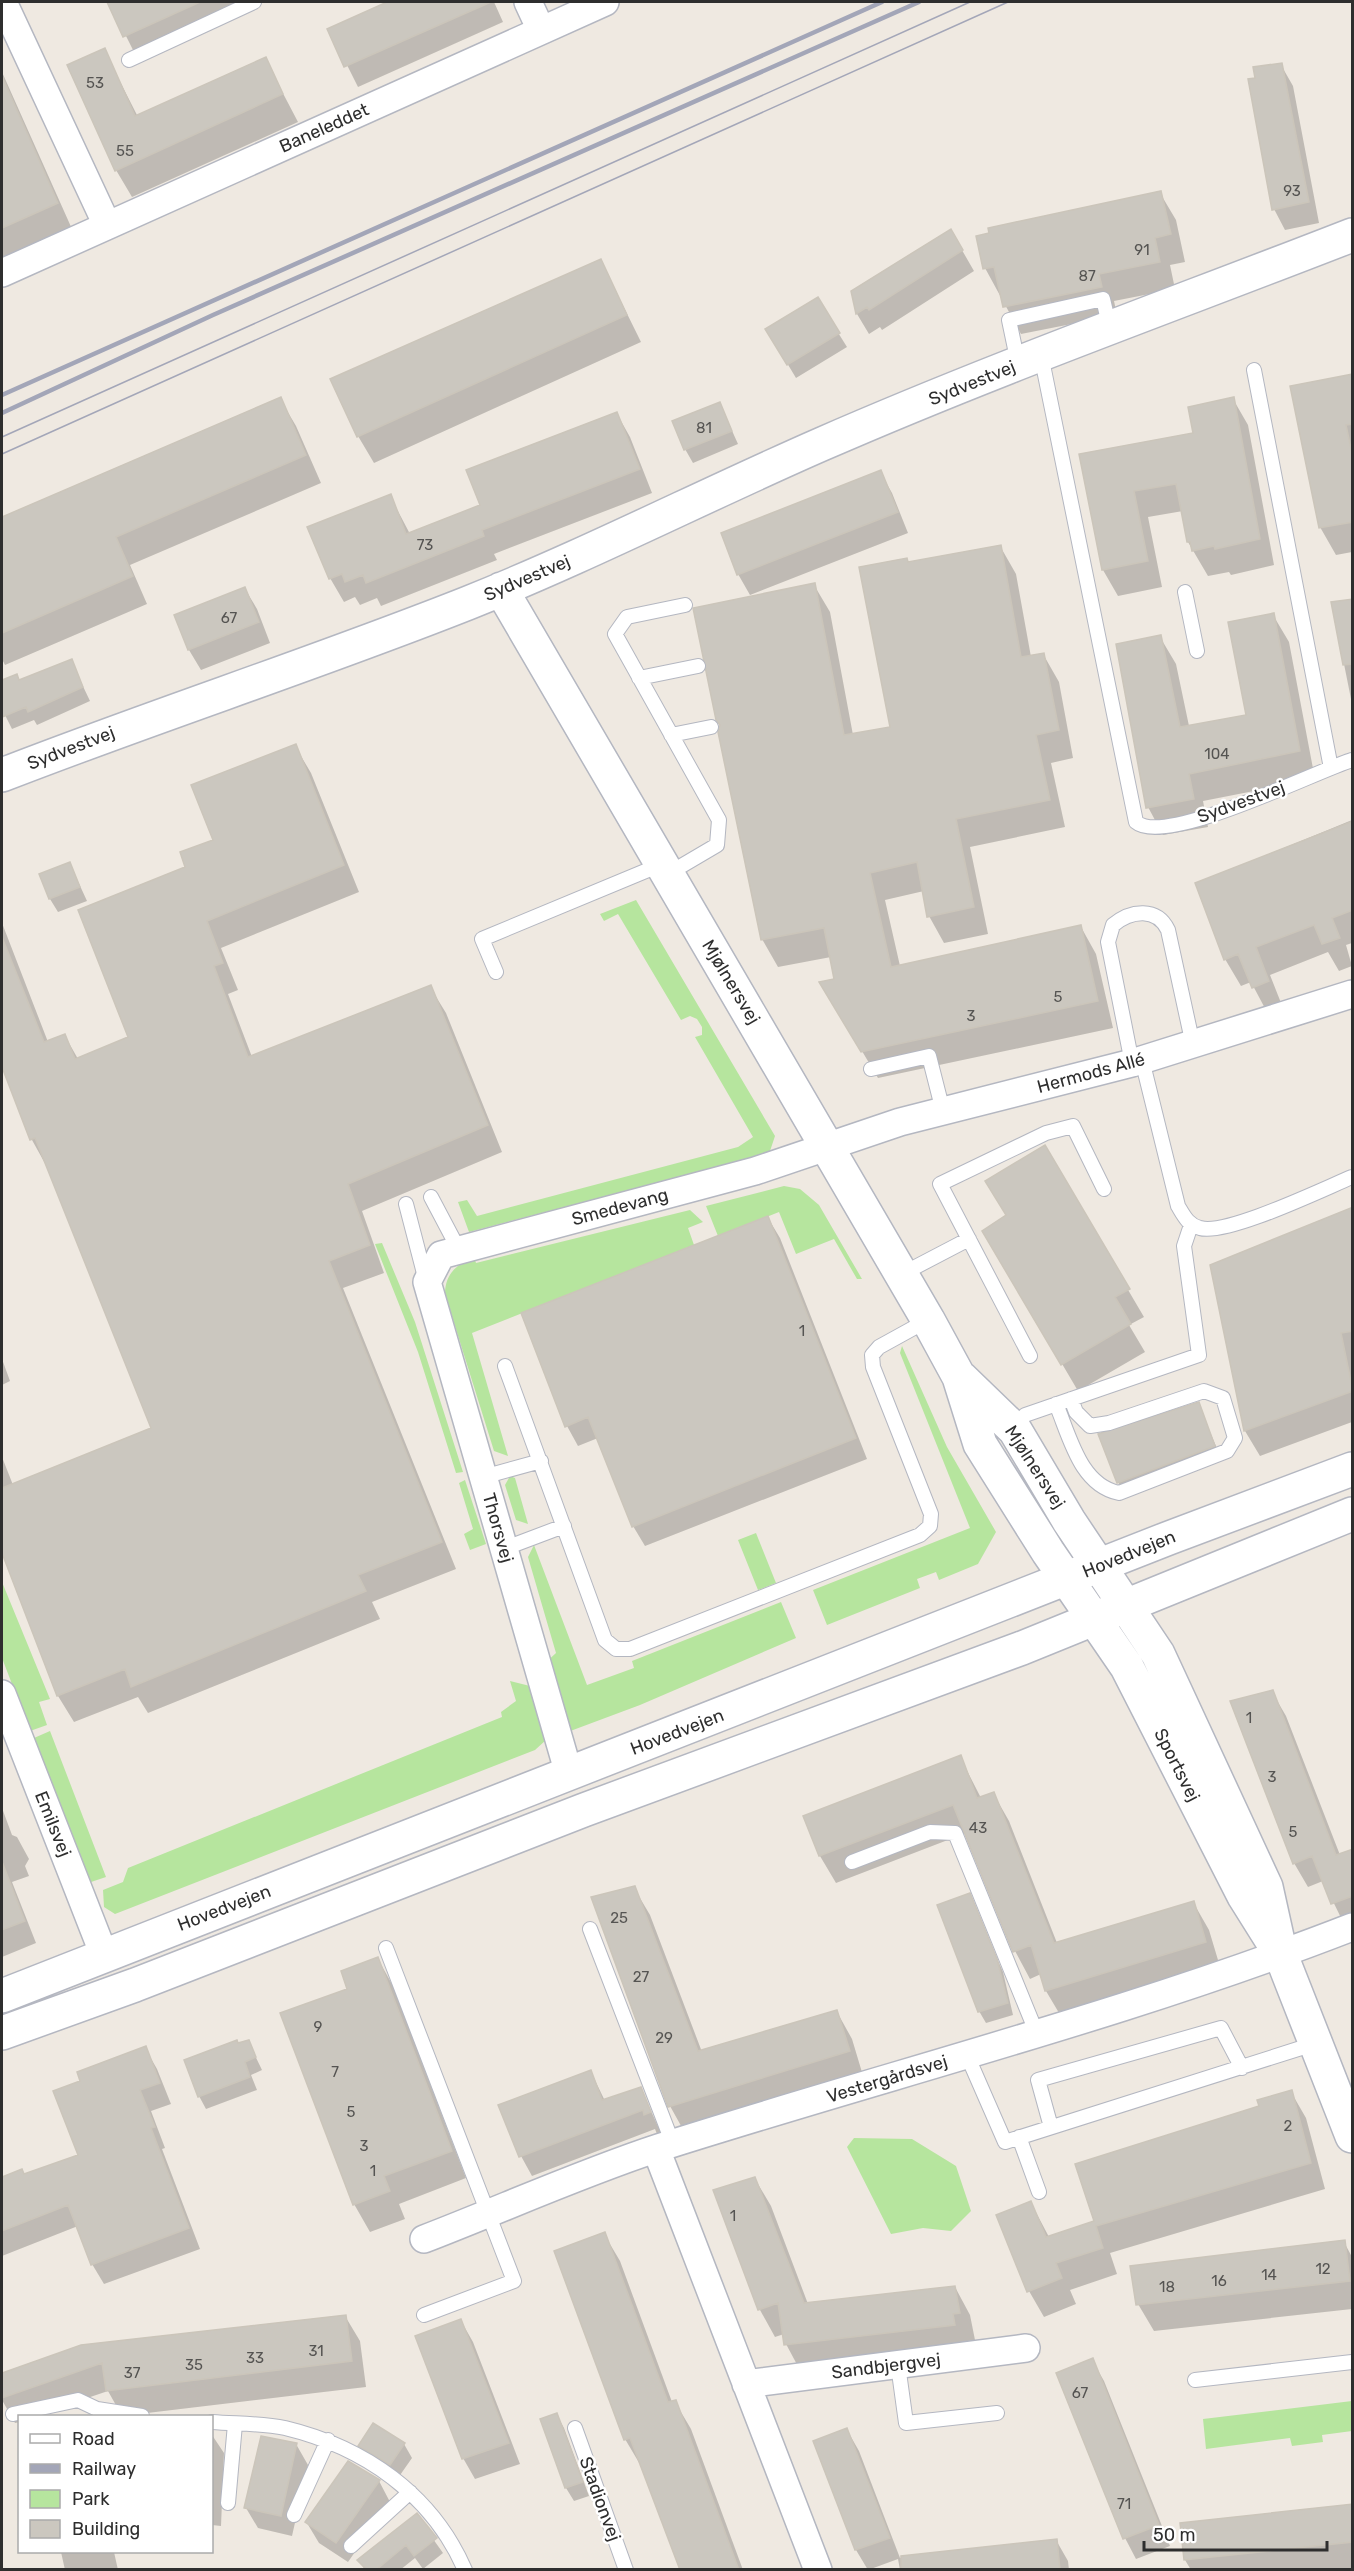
<svg xmlns="http://www.w3.org/2000/svg" width="1354" height="2571" viewBox="0 0 1354 2571" font-family="Rubik,sans-serif">
<style>
.green{fill:#b6e59e}
.shadow{fill:#0003}
.building{fill:#cbc7bf;stroke:#cbc5ba;stroke-width:1.5}
.lines{fill:none;stroke-linecap:round;stroke-linejoin:round}
.service-casing{stroke:#b4b7c1;stroke-width:16}
.minor-casing{stroke:#b4b7c1;stroke-width:30}
.tertiary-casing{stroke:#b4b7c1;stroke-width:36}
.secondary-casing{stroke:#b4b7c1;stroke-width:36}
.service{stroke:#fff;stroke-width:14}
.minor{stroke:#fff;stroke-width:27}
.tertiary{stroke:#fff;stroke-width:33}
.secondary{stroke:#fff;stroke-width:33}
.tram{stroke:#a3a6b8;stroke-width:1.5}
.rail{stroke:#a3a6b8;stroke-width:4.5}
.labels{text-anchor:middle;dominant-baseline:central;stroke-width:5;stroke-linejoin:round;paint-order:stroke}
.number-label{font-size:15px;fill:#555452}
.street-label{font-size:18px;fill:#2e2e2e;stroke:#fff}
</style>
<rect width="100%" height="100%" fill="#efe9e1"/>
<path class="green" d="M636,900L775,1136L769,1154L469,1232L458,1202L467,1200L477,1216L738,1147L753,1137L695,1037L702,1035V1027L697,1019L690,1016L681,1020L618,914L604,921L600,914Z
M784,1186L800,1189L819,1205L862,1279H857L834,1239L796,1254L779,1212L718,1236L706,1206Z
M690,1210L703,1222L688,1228L694,1245L472,1333L508,1456L494,1451L445,1294C445,1274 457,1264 474,1257L476,1263Z
M382,1243L415,1322L463,1472L456,1473L418,1352L375,1244Z
M902,1346L947,1447L996,1532L978,1564L939,1580L936,1572L917,1579L920,1588L827,1625L813,1590L970,1528L900,1353Z
M510,1476L515,1478L528,1524L516,1520L505,1485Z
M465,1480L486,1544L470,1550L464,1534L473,1529L459,1483Z
M756,1533L776,1583L758,1590L738,1540Z
M534,1545L587,1685L634,1668L632,1661L781,1602L796,1638L640,1705L565,1733L544,1664L556,1653L528,1557Z
M2,1582L50,1699L39,1702L47,1725L30,1731L2,1658Z
M510,1681L530,1686L546,1740L535,1750L115,1914L104,1907L103,1890L123,1882L128,1868L502,1717L501,1712L516,1701Z
M50,1731L106,1877L91,1882L34,1738Z
M854,2138L912,2139L956,2166L971,2211L951,2231L923,2228L891,2234L847,2147Z
M1352,2401V2431L1322,2435L1323,2442L1292,2446L1290,2438L1206,2449L1203,2419Z"/>
<path class="shadow" d="M109,2H254L136,56Z
M390,2H494L503,22L358,87L329,29Z
M104,50L138,117L265,59L298,122L132,197L116,170Z
M1281,65L1293,86L1319,223L1285,230L1274,209L1257,79Z
M2,72L72,229L2,261V183L4,182L2,177Z
M1160,193L1176,220L1185,262L1170,265L1175,289L1114,301L1117,315L1021,334L985,268Z
M951,231L974,271L882,330L880,327L869,334L857,314L853,291Z
M601,261L641,342L374,463L358,436Z
M817,299L847,347L796,378L775,343Z
M1352,376V552L1336,555L1320,527Z
M280,399L296,426L321,483L130,565L147,604L5,665L2,659V519Z
M1233,399L1248,425L1274,565L1231,575L1229,572L1208,576L1188,542L1183,511L1148,517L1162,587L1118,596L1103,570L1081,455L1194,435Z
M720,404L738,444L693,463L685,449Z
M617,414L630,437L652,493L494,554L497,560L381,606L377,598L360,605L355,597L344,602L330,578L390,496L410,534L482,506Z
M880,472L892,493L908,533L750,595L738,574Z
M1000,546L1016,574L1031,657L1043,654L1059,682L1073,758L1051,763L1065,827L970,847L988,934L944,943L929,916L924,891L885,900L900,966L1081,927L1096,954L1113,1028L878,1078L837,1009L831,957L778,967L762,939L814,585L830,612L853,735L891,728L908,563Z
M245,589L257,609L270,643L201,670L189,650L176,616Z
M1352,600V704L1332,604Z
M1273,615L1289,642L1315,779L1203,801L1208,827L1163,835L1148,807L1160,637L1176,664L1189,726L1248,716Z
M71,661L90,701L37,725L34,720L12,729L2,709V682L16,676L19,681Z
M295,746L311,773L359,892L221,948L238,990L228,994L252,1057L430,987L446,1013L502,1152L362,1211L384,1273L343,1288L456,1569L372,1602L380,1619L148,1713L138,1697L74,1722L58,1696L2,1549V1457L13,1485L153,1429L47,1167L32,1140L2,1063V923L48,1042L65,1036L78,1059L130,1038L187,868L215,840Z
M1352,820V943L1346,945L1352,966L1339,971L1328,952L1270,975L1283,1008L1268,1014L1251,982L1241,986L1225,959L1196,884Z
M70,864L87,901L58,912L50,899Z
M1044,1147L1144,1317L1129,1325L1145,1352L1078,1391L984,1231L1007,1216Z
M1352,1208V1422L1260,1456L1245,1431L1212,1266Z
M768,1218L780,1238L867,1459L645,1546L633,1526L598,1438L578,1446L567,1426Z
M2,1359L10,1381L2,1385Z
M1198,1404L1222,1460L1126,1495L1118,1482Z
M1272,1692L1286,1716L1340,1855L1352,1851V1925L1346,1928L1323,1881L1308,1887L1294,1863Z
M960,1757L981,1798L993,1793L1009,1821L1057,1943L1193,1902L1209,1930L1221,1970L1062,2018L1046,1991L1041,1974L1030,1979L1015,1951L966,1833L836,1883L820,1856L804,1817Z
M2,1808L12,1835L17,1837L29,1859L25,1866L29,1876L12,1882L36,1943L2,1957Z
M634,1888L650,1915L702,2052L837,2012L852,2039L864,2079L685,2133L670,2106Z
M969,1895L1003,1972L1013,2015L986,2023L979,2011Z
M378,1959L393,1986L466,2178L399,2204L405,2219L370,2232L354,2204L349,1990Z
M248,2041L262,2070L251,2075L257,2090L206,2109L199,2096L238,2045Z
M145,2048L157,2069L171,2104L151,2111L165,2148L162,2149L200,2249L104,2284L92,2264L78,2226L2,2256V2179L21,2171L24,2176L80,2156L82,2082Z
M591,2072L605,2101L641,2089L661,2133L657,2134L655,2129L532,2176L521,2156L500,2106Z
M1291,2092L1306,2118L1325,2189L1110,2253L1117,2274L1070,2290L1076,2304L1044,2317L1029,2291L1031,2203L1049,2237L1096,2222L1260,2107Z
M755,2179L771,2206L808,2304L955,2287L970,2315L975,2340L968,2341L969,2352L801,2372L786,2344L784,2334L775,2337L760,2310L715,2191Z
M604,2234L620,2261L672,2402H675L691,2429L743,2570H681L641,2466L625,2439Z
M1344,2242L1352,2257V2309L1154,2331L1138,2304Z
M345,2316L360,2341L366,2387L122,2416L108,2391L34,2416H20V2422L15,2423L2,2400V2374L81,2346Z
M461,2321L473,2342L520,2464L475,2479L463,2458Z
M1092,2360L1104,2381L1170,2546L1136,2559L1125,2538Z
M557,2415L564,2428L589,2496L574,2501L566,2488L542,2420Z
M374,2425L404,2444L412,2458L398,2478L368,2459L360,2446Z
M847,2430L859,2451L900,2558L1056,2540L1068,2561L1069,2570H900L898,2559L868,2570L856,2550L815,2441Z
M212,2435L224,2453L221,2526L212,2525Z
M296,2444L308,2465L292,2536L258,2528L246,2508Z
M379,2481L390,2502L348,2562L319,2543L307,2523Z
M1352,2505V2570H1191L1185,2560Z
M416,2515L443,2553L423,2569L415,2558L400,2570H365L359,2560Z
M61,2552H114L118,2570H65Z"/>
<path class="building" d="M107,2H200L123,37Z
M387,2H491L344,67L327,29Z
M105,48L135,116L266,57L283,94L115,171L67,65Z
M1282,63L1309,202L1272,210L1248,79L1255,78L1253,67Z
M2,76L58,203L2,228Z
M1161,191L1171,234L1155,238L1160,262L1099,274L1102,287L1003,307L994,267L983,269L976,236L989,233L988,228Z
M951,229L963,250L869,310L867,307L856,314L851,291Z
M601,259L627,315L357,437L330,379Z
M818,297L840,333L787,365L765,329Z
M1353,374V424L1346,425L1353,458V522L1319,528L1290,386Z
M281,397L306,455L116,537L133,576L2,633V517Z
M1234,397L1260,539L1215,549L1214,546L1192,551L1190,542H1187L1176,484L1134,491L1148,561L1102,570L1079,454L1193,433L1188,407Z
M720,402L732,431L684,450L672,421Z
M617,412L640,469L482,530L484,536L366,583L363,575L345,582L342,574L329,579L307,527L391,494L406,534L480,505L466,470Z
M881,470L898,512L737,575L721,533Z
M1001,545L1021,657L1044,653L1059,730L1036,735L1050,800L956,819L974,907L927,917L917,862L870,873L891,967L1081,925L1098,1001L861,1052L819,982L834,979L824,928L761,940L718,732L720,725L716,720L693,608L815,583L844,735L890,727L859,567L907,558L908,562Z
M245,587L259,622L188,650L174,615Z
M1353,599V664L1343,665L1331,602Z
M1274,613L1300,751L1189,774L1194,799L1146,808L1116,644L1161,635L1180,727L1246,715L1228,622Z
M72,659L83,687L28,712L26,707L2,717V680L17,674L19,680Z
M296,744L344,865L207,921L223,963L214,966L248,1057L431,985L488,1125L348,1184L370,1245L329,1261L442,1542L358,1575L366,1591L131,1687L125,1669L57,1696L2,1553V1488L151,1428L35,1138L30,1140L2,1067V937L44,1042L65,1034L75,1059L128,1037L78,910L185,867L180,852L213,840L191,785Z
M1353,821V910L1332,918L1340,938L1322,944L1314,925L1256,947L1269,981L1252,988L1238,954L1224,960L1195,883Z
M70,862L80,887L49,899L39,874Z
M1045,1145L1130,1289L1115,1297L1131,1324L1061,1365L982,1231L1006,1215L985,1181Z
M1353,1207V1331L1341,1333L1353,1391L1244,1431L1210,1265Z
M768,1216L856,1438L632,1527L588,1417L565,1427L521,1313Z
M1199,1402L1215,1446L1117,1483L1098,1434Z
M1273,1690L1336,1855L1353,1849V1896L1331,1904L1312,1856L1293,1864L1230,1701Z
M961,1755L977,1798L994,1792L1054,1943L1194,1901L1206,1942L1045,1991L1031,1945L1013,1952L953,1805L819,1856L803,1816Z
M3,1864L25,1921L2,1930V1865Z
M635,1886L698,2051L837,2010L850,2051L668,2107L591,1897Z
M970,1893L997,1959L1008,2003L978,2012L937,1905Z
M378,1957L452,2151L384,2176L390,2191L353,2205L280,2013L347,1989L341,1971Z
M237,2040L238,2043L249,2040L256,2057L245,2062L250,2077L198,2097L184,2060Z
M146,2046L160,2083L140,2090L155,2127L151,2128L189,2228L91,2265L68,2205L2,2231V2177L22,2169L24,2174L78,2155L53,2091L80,2081L77,2072Z
M591,2070L602,2100L641,2087L651,2112L644,2115L643,2110L519,2157L498,2105Z
M1292,2090L1311,2163L1096,2226L1103,2248L1056,2263L1062,2278L1027,2292L996,2215L1031,2201L1046,2237L1094,2221L1075,2164L1259,2106L1257,2100Z
M755,2177L804,2303L955,2286L960,2313L953,2314L955,2325L784,2345L778,2303L758,2310L713,2190Z
M605,2232L668,2402L676,2400L739,2570H680L630,2438L624,2440L554,2251Z
M1345,2240L1350,2281L1136,2305L1130,2266Z
M346,2315L352,2361L106,2391L102,2363L2,2398V2373L81,2345Z
M461,2319L509,2443L462,2459L415,2336Z
M1093,2358L1159,2525L1123,2539L1056,2373Z
M557,2413L583,2482L565,2488L540,2419Z
M373,2423L405,2443L390,2465L358,2446Z
M847,2428L890,2538L855,2550L813,2441Z
M261,2436L297,2443L281,2516L244,2508Z
M348,2461L380,2480L336,2543L305,2522Z
M1353,2504V2542L1184,2560L1180,2523Z
M417,2513L437,2538L414,2556L406,2545L376,2570H367L357,2560Z
M1057,2539L1060,2570H901V2556Z"/>
<g class="lines">
<defs>
<path id="service" d="M129,60L254,2
M1041,355L1136,822C1165,847 1314,772 1352,760
M1018,363L1009,320L1103,299L1110,329
M1254,370L1331,768
M1185,592L1197,651
M639,678L698,666
M671,735L711,727
M666,875L717,845L719,820L615,634L627,617L685,605
M496,972L482,939L660,865
M1142,1060L1178,1206C1184,1216 1188,1225 1200,1228C1226,1236 1323,1189 1352,1177
M1132,1063L1108,942L1113,925C1131,910 1157,907 1168,930L1193,1045
M871,1069L929,1056L943,1111
M431,1197L459,1250
M406,1204L426,1281
M902,1274L969,1239
M1030,1356L940,1184L1046,1133L1073,1126L1104,1189
M505,1366L605,1640L616,1649H630L920,1535L930,1526L931,1514L873,1367L872,1355L879,1347L928,1320
M1056,1404C1070,1437 1080,1485 1119,1493L1227,1451L1235,1438L1223,1398L1204,1391L1109,1423L1090,1426L1076,1412L1071,1399
M1015,1429L1025,1415L1199,1355L1184,1246L1191,1225
M483,1477L541,1461
M503,1549L564,1526
M852,1862L930,1832L955,1833L1037,2034
M590,1929L673,2144
M386,1948L514,2281L424,2315
M967,2055L1005,2142L1317,2043
M1051,2127L1038,2080L1221,2028L1242,2068
M1019,2137L1039,2192
M898,2365L906,2423L997,2413
M1195,2380L1352,2362
M13,2414L78,2400L97,2409L142,2416
M212,2422C235,2424 261,2423 285,2428C364,2447 432,2494 465,2570
M575,2428L626,2570
M228,2503L235,2424
M294,2515L328,2440
M351,2546L410,2492"/>
<path id="minor" d="M3,2L107,225
M528,2L541,30
M2,273L605,2
M2,1694L104,1955
M569,1774L427,1282L441,1255L755,1171L900,1122L1132,1063L1352,994
M656,2149L818,2570
M424,2239C502,2209 579,2174 658,2148C890,2074 1126,2015 1352,1927
M746,2384L1026,2348"/>
<path id="tertiary" d="M501,589L928,1320L959,1377L980,1444L1048,1552L1127,1667L1244,1896L1281,1955
M2,775C156,715 314,664 468,603C588,555 703,496 822,444C996,368 1175,304 1352,235
M961,1378L1015,1430L1069,1521L1158,1654L1266,1887L1281,1955L1352,2136"/>
<path id="secondary" d="M2,1996L1169,1538L1352,1469
M2,2033L135,1985L584,1810L1022,1648L1352,1514"/>
</defs>
<use href="#service" class="service-casing"/>
<use href="#minor" class="minor-casing"/>
<use href="#tertiary" class="tertiary-casing"/>
<use href="#secondary" class="secondary-casing"/>
<use href="#service" class="service"/>
<use href="#minor" class="minor"/>
<use href="#tertiary" class="tertiary"/>
<use href="#secondary" class="secondary"/>
<path class="tram" d="M2,437L970,2
M2,454L1008,2"/>
<path class="rail" d="M2,395L882,2
M2,413L213,315L919,2"/>
</g>
<g class="labels">
<g class="number-label">
<text x="95" y="83">53</text>
<text x="125" y="151">55</text>
<text x="1292" y="191">93</text>
<text x="1142" y="250">91</text>
<text x="1087" y="276">87</text>
<text x="704" y="428">81</text>
<text x="425" y="545">73</text>
<text x="229" y="618">67</text>
<text x="1217" y="754">104</text>
<text x="1058" y="997">5</text>
<text x="971" y="1016">3</text>
<text x="802" y="1331">1</text>
<text x="1249" y="1718">1</text>
<text x="1272" y="1777">3</text>
<text x="978" y="1828">43</text>
<text x="1293" y="1832">5</text>
<text x="619" y="1918">25</text>
<text x="641" y="1977">27</text>
<text x="318" y="2027">9</text>
<text x="664" y="2038">29</text>
<text x="335" y="2072">7</text>
<text x="351" y="2112">5</text>
<text x="1288" y="2126">2</text>
<text x="364" y="2146">3</text>
<text x="373" y="2171">1</text>
<text x="733" y="2216">1</text>
<text x="1323" y="2269">12</text>
<text x="1269" y="2275">14</text>
<text x="1219" y="2281">16</text>
<text x="1167" y="2287">18</text>
<text x="316" y="2351">31</text>
<text x="255" y="2358">33</text>
<text x="194" y="2365">35</text>
<text x="132" y="2373">37</text>
<text x="1080" y="2393">67</text>
<text x="1124" y="2504">71</text>
</g>
<g class="street-label">
<text transform="translate(324 128) rotate(-24)">Baneleddet</text>
<text transform="translate(972 383) rotate(-22)">Sydvestvej</text>
<text transform="translate(527 578) rotate(-23)">Sydvestvej</text>
<text transform="translate(71 748) rotate(-21)">Sydvestvej</text>
<text transform="translate(1241 802) rotate(-20)">Sydvestvej</text>
<text transform="translate(731 982) rotate(59)">Mjølnersvej</text>
<text transform="translate(1091 1073) rotate(-15)">Hermods Allé</text>
<text transform="translate(620 1207) rotate(-15)">Smedevang</text>
<text transform="translate(1035 1467) rotate(57)">Mjølnersvej</text>
<text transform="translate(498 1528) rotate(74)">Thorsvej</text>
<text transform="translate(1129 1554) rotate(-22)">Hovedvejen</text>
<text transform="translate(677 1732) rotate(-21)">Hovedvejen</text>
<text transform="translate(1177 1765) rotate(63)">Sportsvej</text>
<text transform="translate(53 1824) rotate(68)">Emilsvej</text>
<text transform="translate(224 1908) rotate(-21)">Hovedvejen</text>
<text transform="translate(887 2079) rotate(-17)">Vestergårdsvej</text>
<text transform="translate(886 2366) rotate(-7)">Sandbjergvej</text>
<text transform="translate(600 2499) rotate(70)">Stadionvej</text>
</g>
</g>
<rect width="1354" height="2571" fill="none" stroke="#2e2e2e" stroke-width="6"/>
<rect x="18" y="2415" width="195" height="138" fill="#ffffff" stroke="#ababab" stroke-width="1.5"/>
<rect x="30" y="2434" width="30" height="9" fill="#ffffff" stroke="#ababab" stroke-width="1.5"/>
<text x="72" y="2445" font-size="18" fill="#2e2e2e">Road</text>
<rect x="30" y="2464" width="30" height="9" fill="#a3a6b8" stroke="#ababab" stroke-width="1.5"/>
<text x="72" y="2475" font-size="18" fill="#2e2e2e">Railway</text>
<rect x="30" y="2490" width="30" height="18" fill="#b6e59e" stroke="#ababab" stroke-width="1.5"/>
<text x="72" y="2505" font-size="18" fill="#2e2e2e">Park</text>
<rect x="30" y="2520" width="30" height="18" fill="#cbc7bf" stroke="#ababab" stroke-width="1.5"/>
<text x="72" y="2535" font-size="18" fill="#2e2e2e">Building</text>
<path d="M1144 2541v9h183v-9" fill="none" stroke="#2e2e2e" stroke-width="3"/>
<text x="1153" y="2541" font-size="18" fill="#2e2e2e" stroke="#ffffff" stroke-width="4.5" paint-order="stroke">50 m</text>
</svg>
